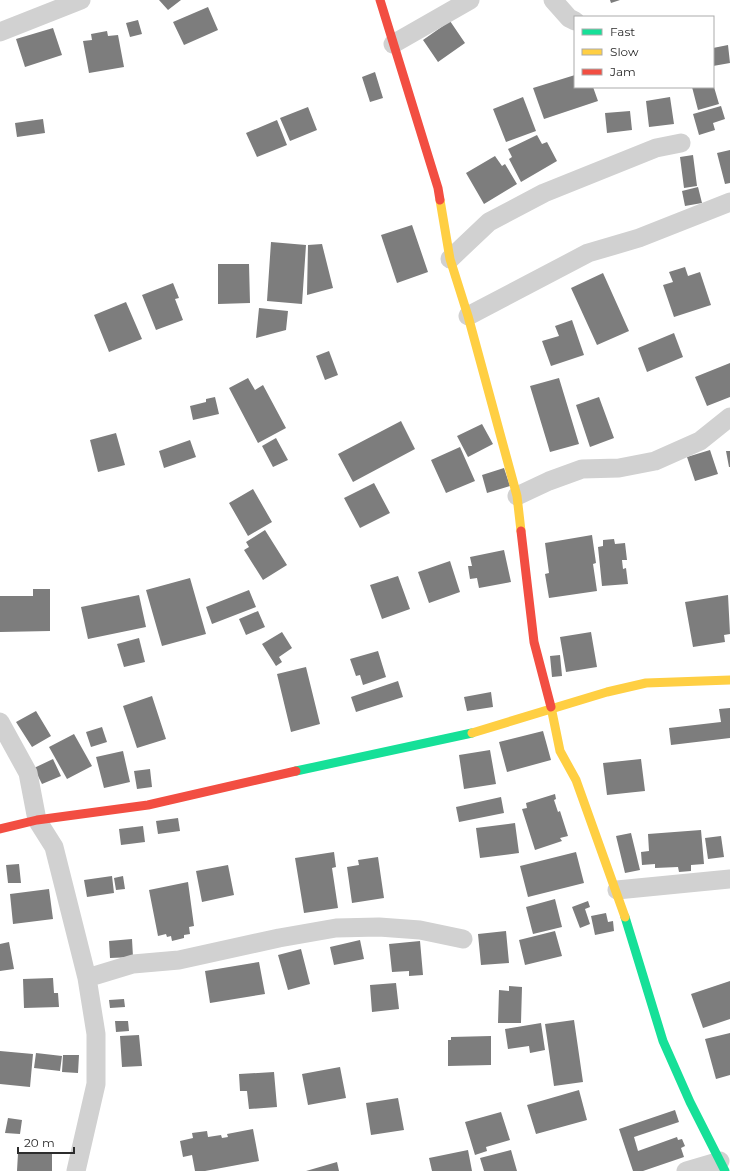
<svg xmlns="http://www.w3.org/2000/svg" width="730" height="1171" viewBox="0 0 730 1171" font-family="Montserrat,sans-serif">
<style>
.building{fill:#7d7d7d}
.lines{fill:none;stroke-linecap:round;stroke-linejoin:round}
.street{stroke:#d1d1d1;stroke-width:19}
.fast{stroke:#16e098;stroke-width:9}
.slow{stroke:#ffcf43;stroke-width:9}
.jam{stroke:#f24e42;stroke-width:9}
</style>
<rect width="100%" height="100%" fill="#fff"/>
<path class="building" d="M159,0H181L168,10Z
M610,0H620L611,3Z
M208,7L218,30L184,45L173,22Z
M138,20L142,34L130,37L126,23Z
M450,21L465,43L438,62L423,40Z
M53,28L62,55L25,67L16,39Z
M107,31L108,36L118,35L124,67L89,73L83,41L92,40L91,34Z
M728,45L730,63L713,66V48Z
M375,72L383,98L370,102L362,77Z
M575,75V87H593L598,101L544,119L533,88Z
M692,87H714L719,104L698,110Z
M523,97L536,131L506,142L493,109Z
M670,97L674,124L649,127L646,101Z
M721,106L725,119L713,123L715,130L699,135L693,114Z
M308,107L317,130L290,141L280,118Z
M630,111L632,130L607,133L605,113Z
M43,119L45,133L17,137L15,123Z
M277,120L287,145L257,157L246,133Z
M537,135L542,144L547,142L557,161L521,182L509,159L512,157L508,149Z
M730,150V183L725,184L717,153Z
M693,155L697,186L684,188L680,157Z
M495,156L502,166L505,164L517,184L484,204L466,173Z
M698,187L702,203L685,206L682,191Z
M412,225L428,272L397,283L381,235Z
M271,242L306,245L302,304L267,301Z
M322,244L333,288L307,295L308,245Z
M218,264H249L250,303L218,304Z
M685,267L688,276L700,272L711,305L674,317L663,285L673,282L669,272Z
M603,273L629,331L597,345L571,288Z
M173,283L179,298L175,299L183,320L156,330L142,295Z
M126,302L142,339L109,352L94,315Z
M259,308L288,311L286,330L256,338Z
M572,320L584,355L551,366L542,341L559,336L555,326Z
M674,333L683,357L647,372L638,348Z
M329,351L338,375L325,380L316,356Z
M730,363V397L707,406L695,377Z
M248,378L255,390L263,385L286,428L258,443L229,388Z
M559,378L579,444L550,452L530,386Z
M215,397L219,414L193,420L190,406L206,402V399Z
M599,397L614,438L590,447L576,405Z
M401,421L415,449L353,482L338,454Z
M482,424L493,444L468,457L457,436Z
M116,433L125,465L98,472L90,440Z
M276,438L288,460L273,467L262,446Z
M190,440L196,457L164,468L159,451Z
M460,447L475,481L446,493L431,460Z
M710,450L718,474L695,481L687,457Z
M726,451H730V467H729Z
M504,468L510,486L487,493L482,475Z
M374,483L390,513L360,528L344,498Z
M253,489L272,522L248,536L229,503Z
M265,530L287,565L263,580L244,550L249,547L246,542Z
M592,535L596,563L593,564L597,591L549,598L545,574L549,573L545,543Z
M614,539L615,544L625,543L627,560H622L623,569L626,568L628,584L602,586L598,547L603,546V540Z
M504,550L511,582L479,588L477,578L470,579L468,566H472L470,557Z
M450,561L460,592L429,603L418,572Z
M398,576L410,609L382,619L370,585Z
M190,578L206,634L162,646L146,590Z
M33,589H50V631L0,632V596H33Z
M249,590L256,607L212,624L206,607Z
M139,595L146,627L88,639L81,607Z
M728,595L730,634L724,635L725,642L693,647L685,602Z
M258,611L265,627L246,635L239,619Z
M282,632L292,648L279,657L282,662L276,666L262,644Z
M591,632L597,667L566,672L560,637Z
M139,638L145,662L124,667L117,644Z
M378,651L386,677L363,685L360,675L356,676L350,659Z
M560,655L562,676L552,677L550,656Z
M306,667L320,724L291,732L277,674Z
M398,681L403,697L356,712L351,697Z
M491,692L493,707L467,711L464,697Z
M152,696L166,739L137,748L123,706Z
M730,708V738L671,745L669,728L721,722L719,709Z
M36,711L51,736L32,747L16,722Z
M102,727L107,742L91,747L86,732Z
M543,731L551,760L507,772L499,742Z
M74,734L92,766L67,779L49,747Z
M490,750L496,784L464,789L459,755Z
M123,751L130,782L104,788L96,757Z
M53,759L61,776L42,784L34,768Z
M641,759L645,791L607,795L603,763Z
M150,769L152,787L137,789L134,771Z
M555,794L556,799L554,800L558,812L560,811L568,836L560,838L562,841L535,850L522,809L527,808L526,803Z
M501,797L504,813L459,822L456,807Z
M178,818L180,831L158,834L156,821Z
M515,823L519,853L480,858L476,828Z
M143,826L145,842L121,845L119,829Z
M701,830L704,864L691,865V871L679,872L678,867L655,868V864L642,865L641,852L649,851L648,834Z
M631,833L640,870L625,873L616,836Z
M721,836L724,857L708,859L705,838Z
M334,852L336,867L332,868L338,908L304,913L295,858Z
M576,852L584,883L528,897L520,866Z
M378,857L384,898L352,903L347,867L359,865L358,860Z
M19,864L21,883H8L6,865Z
M228,865L234,895L202,902L196,871Z
M112,876L114,893L87,897L84,880Z
M123,876L125,889L116,890L114,878Z
M188,882L194,926L189,927L190,934L184,935V938L172,941L171,936L167,937L166,934L158,936L149,890Z
M49,889L53,919L13,924L10,894Z
M555,899L562,927L533,934L526,907Z
M588,901L590,907L585,909L590,924L580,928L572,907Z
M606,913L608,922L613,921L614,931L595,935L591,916Z
M506,931L509,963L481,965L478,934Z
M555,931L562,956L525,965L519,940Z
M132,939L133,957L110,958L109,941Z
M360,940L364,959L334,965L330,947Z
M420,941L423,975L409,976V971L392,972L389,944Z
M9,942L14,969L0,971V944Z
M301,949L310,984L288,990L278,955Z
M259,962L265,994L210,1003L205,971Z
M53,978L54,993H58L59,1007L24,1008L23,979Z
M730,981V1019L703,1028L691,994Z
M396,983L399,1009L372,1012L370,985Z
M509,986L522,987L521,1023H498L499,990L509,991Z
M124,999L125,1007L110,1008L109,1000Z
M574,1020L583,1082L554,1086L545,1024Z
M115,1021H128L129,1031L116,1032Z
M541,1023L545,1050L530,1053L529,1046L508,1049L505,1029Z
M730,1033V1075L716,1079L705,1039Z
M139,1035L142,1066L122,1067L120,1036Z
M491,1036V1065L448,1066V1040H451V1037Z
M0,1051L33,1054L30,1087L0,1084Z
M36,1053L62,1056L60,1071L34,1068Z
M63,1055H79L78,1073L62,1072Z
M340,1067L346,1098L308,1105L302,1074Z
M274,1072L277,1107L249,1109L247,1091H240L239,1074Z
M579,1090L587,1120L536,1134L527,1105Z
M398,1098L404,1130L371,1135L366,1103Z
M675,1110L679,1122L634,1137L638,1151L677,1137L678,1140L682,1139L685,1146L681,1148L684,1157L643,1171H633L619,1129Z
M501,1112L510,1140L486,1147L487,1151L475,1155L465,1122Z
M8,1118L22,1120L20,1134L5,1133Z
M253,1129L259,1161L205,1171H195L192,1155L183,1157L180,1141L193,1138L192,1133L207,1131L208,1137L221,1135L222,1138L228,1137L227,1134Z
M468,1150L472,1171H432L429,1158Z
M511,1150L517,1171H484L480,1158Z
M18,1153L52,1154V1171H17Z
M337,1162L339,1171H306Z"/>
<g class="lines">
<path class="street" d="M553,0L569,18L575,21
M0,32L81,0
M393,44L470,0
M450,259L489,222L544,193L656,148L681,143
M468,316L588,253L639,238L730,202
M517,496L549,481L582,469L619,468L655,461L700,441L730,417
M0,722L28,773L37,820L54,847L87,978L96,1034V1084L76,1171
M617,890L730,879
M87,978L133,964L179,960L279,938L336,928L379,927L420,930L463,939
M686,1171L720,1161"/>
<path class="fast" d="M296,771L472,733
M625,917L663,1041L690,1102L725,1171"/>
<path class="slow" d="M440,200L450,259L468,316L517,496L521,531
M551,707L560,751L576,780L625,917
M472,733L607,692L646,683L730,680"/>
<path class="jam" d="M380,0L438,188L440,200
M521,531L534,642L551,707
M0,829L37,820L148,805L296,771"/>
</g>
<rect x="574" y="16" width="140" height="72" fill="#ffffff" stroke="#ababab"/>
<rect x="582" y="29" width="20" height="6" fill="#16e098" stroke="#ababab"/>
<text x="610" y="36" font-size="12" fill="#2c2c2c">Fast</text>
<rect x="582" y="49" width="20" height="6" fill="#ffcf43" stroke="#ababab"/>
<text x="610" y="56" font-size="12" fill="#2c2c2c">Slow</text>
<rect x="582" y="69" width="20" height="6" fill="#f24e42" stroke="#ababab"/>
<text x="610" y="76" font-size="12" fill="#2c2c2c">Jam</text>
<path d="M18 1147v6h56v-6" fill="none" stroke="#2c2c2c" stroke-width="2"/>
<text x="24" y="1147" font-size="12" fill="#2c2c2c" stroke="#ffffff" stroke-width="3" paint-order="stroke">20 m</text>
</svg>
